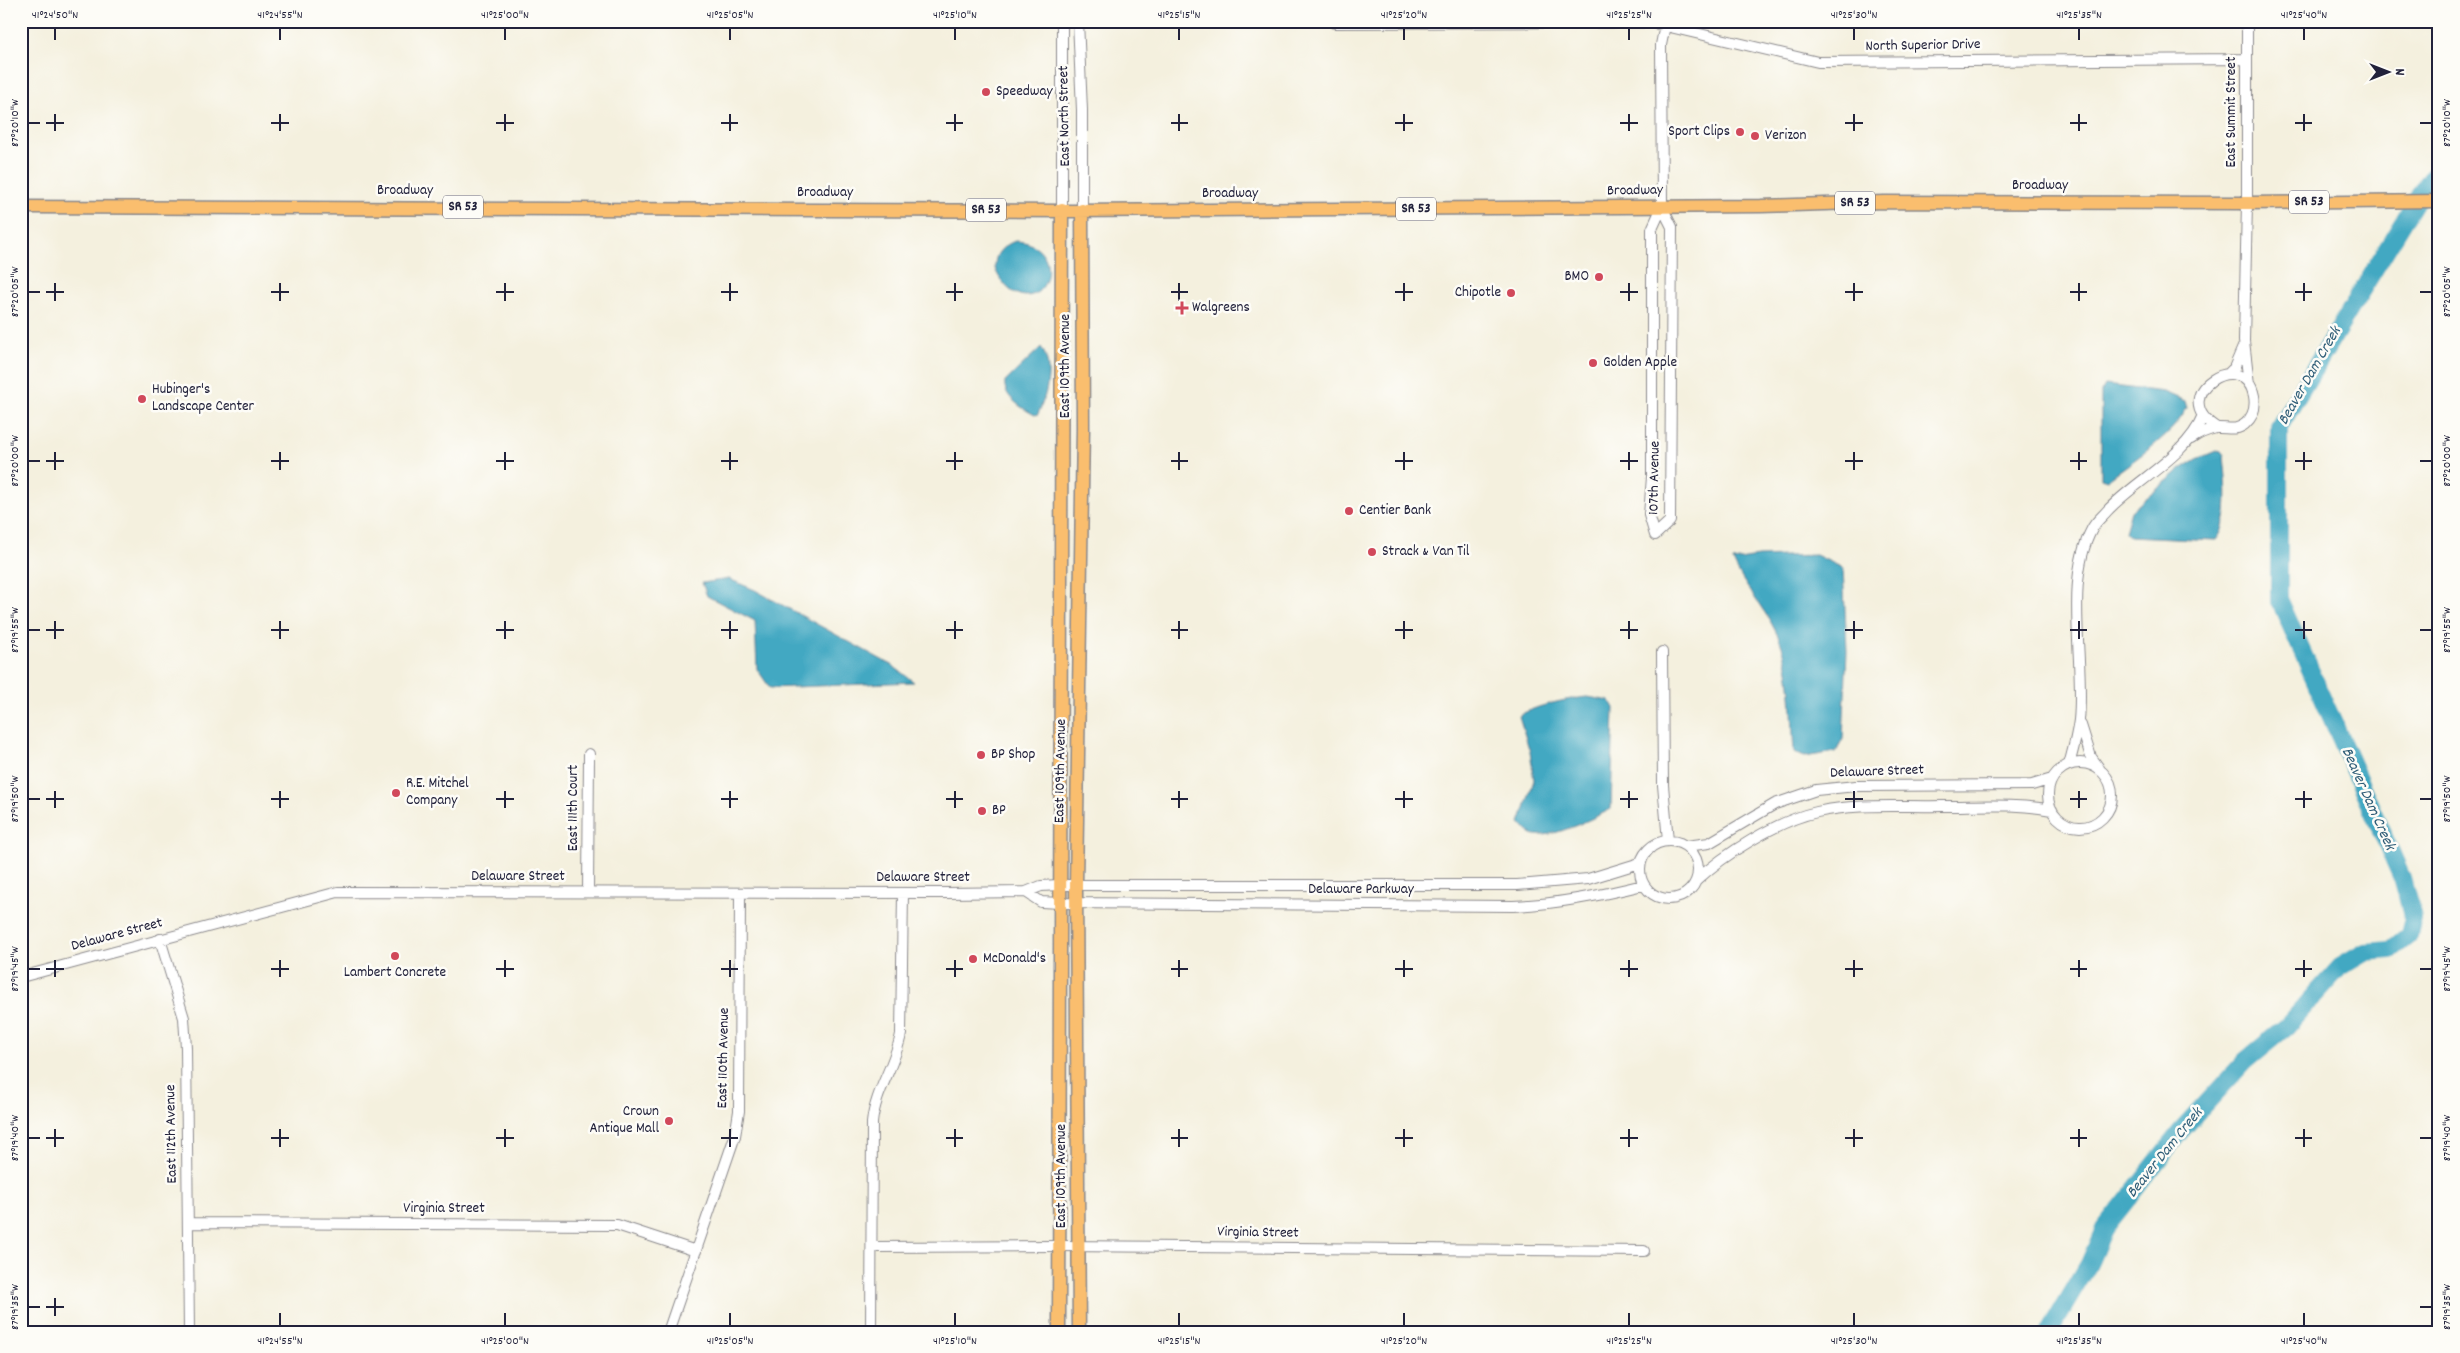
<svg xmlns="http://www.w3.org/2000/svg" width="2460" height="1353" viewBox="0 0 2460 1353" font-family="Dekko,sans-serif">
<style>
.water{fill:#42a8c2;stroke:#32657e}
.lines{fill:none;stroke-linecap:round;stroke-linejoin:round}
.river{stroke:#42a8c2;stroke-width:18}
.minor-casing{stroke:#8b898c;stroke-width:12}
.major-casing{stroke:#8b898c;stroke-width:15}
.minor{stroke:#fff;stroke-width:10}
.major{stroke:#fabe6e;stroke-width:12}
.ticks{fill:none;stroke:#22223b;stroke-width:2}
.poi-dot{fill:#d1495b;stroke:#fdfcf7;stroke-width:2}
.labels{text-anchor:middle;dominant-baseline:central;stroke-width:5;stroke-linejoin:round;paint-order:stroke}
.shield{fill:#fdfcf7;stroke:#646373;stroke-width:1}
.shield-label{font-size:14px;font-weight:bold;fill:#22223b}
.street-label{font-size:15px;fill:#22223b;stroke:#fdfcf7}
.poi-label{font-size:15px;fill:#22223b;stroke:#fdfcf7;text-anchor:start}
.water-label{font-size:16px;font-style:italic;fill:#305e78;stroke:#fdfcf7}
.neatline{fill:none;stroke:#22223b;stroke-width:2}
.ticks-label{font-size:12px;text-anchor:middle;fill:#22223b}
</style>
<rect width="100%" height="100%" fill="#fdfcf7"/>
<filter id="ink" filterUnits="userSpaceOnUse"><feTurbulence type="fractalNoise" baseFrequency=".02" numOctaves="2"/><feDisplacementMap in="SourceGraphic" scale="10" xChannelSelector="R" yChannelSelector="G"/><feConvolveMatrix kernelMatrix="1 2 1 2 8 2 1 2 1" color-interpolation-filters="sRGB"/></filter>
<filter id="wash" filterUnits="userSpaceOnUse"><feTurbulence type="fractalNoise" baseFrequency=".0096" numOctaves="4" result="noise"/><feDisplacementMap in="SourceGraphic" scale="20" xChannelSelector="R" yChannelSelector="G"/><feGaussianBlur stdDeviation="1.12" result="paint"/><feColorMatrix in="noise" values="0 0 0 0 0 0 0 0 0 0 0 0 0 0 0 0 0 1.4 0 .05"/><feComposite in="paint" operator="in"/></filter>
<g filter="url(#wash)">
<rect width="100%" height="100%" fill="#f4f0de"/>
<path class="water" d="M1015,241C1067,242 1050,313 1013,292C1005,287 998,277 995,268C994,253 1003,246 1015,241Z
M1041,347C1054,367 1047,394 1038,414L1035,415C1023,409 1003,397 1005,382Z
M2105,385L2164,392L2185,401L2187,408C2173,436 2132,461 2107,480L2101,478V392Z
M2216,451L2222,452L2224,456C2226,478 2232,522 2216,540L2129,536L2125,532L2131,511L2181,469L2197,459Z
M1816,555L1843,568L1847,651L1843,739L1836,752L1804,757L1794,752C1791,712 1794,666 1775,630C1763,606 1744,587 1733,561L1758,557Z
M729,579L755,590L893,666L914,682L770,688L757,669L755,621L707,596L702,583Z
M1588,697L1610,701L1614,708L1611,809C1596,817 1548,841 1532,834C1528,832 1523,826 1520,823L1534,780L1530,752L1519,716C1533,706 1570,698 1588,697Z"/>
<g class="lines">
<path class="river" d="M2049,1332L2089,1264L2104,1229L2180,1132L2246,1060L2287,1026L2340,967L2365,952L2391,950L2409,935L2413,918L2402,878L2279,599V427L2428,181L2439,170"/>
</g>
</g>
<g filter="url(#ink)">
<g class="lines">
<defs>
<path id="minor" d="M1078,21L1082,110V210
M2247,21V203L2244,341L2249,384
M1334,23L1649,22L1818,62L2247,59
M1662,207L1672,227L1670,521L1655,535L1649,515L1652,477V229L1662,207L1661,45L1665,25
M1062,210V21
M2228,374L2234,368L2243,347
M2191,439C2198,434 2207,430 2216,428C2227,427 2235,432 2245,424C2253,417 2256,407 2254,396C2244,345 2163,395 2217,428
M1662,652L1663,785L1668,841
M2081,725L2091,757L2099,768
M2048 795a32 32 0 1 1 64 0a32 32 0 1 1-64 0Z
M2069,765C2073,750 2077,736 2079,720C2085,663 2064,580 2092,529C2095,522 2102,517 2107,511C2136,480 2187,456 2203,416
M1640 870a29 29 0 1 1 58 0a29 29 0 1 1-58 0Z
M1686,846L1709,843L1775,804L1816,790L1856,786L2032,785L2052,779
M1696,881C1724,854 1779,820 1817,812C1857,803 1901,807 1942,806C1979,806 2015,803 2052,810
M588,892L589,754
M1026,892L1041,902L1059,903L1513,906C1558,904 1599,896 1643,885
M160,939L184,1018L186,1048L189,1332
M21,977L338,892L946,893L1026,892L1041,886L1059,885H1517L1588,879L1640,863
M188,1223L617,1225L696,1251
M872,1247L1059,1246L1644,1251
M668,1332L735,1136L739,1111L740,893
M871,1332L872,1123C875,1091 895,1066 901,1034L903,893"/>
<path id="major" d="M21,207L1072,211L1761,206L1884,202L2247,203L2439,201
M1059,1332L1062,210
M1079,1332L1076,886L1083,428L1082,210"/>
</defs>
<use href="#minor" class="minor-casing"/>
<use href="#major" class="major-casing"/>
<use href="#minor" class="minor"/>
<use href="#major" class="major"/>
</g>
</g>
<path class="ticks" d="M55,28V40M280,28V40M505,28V40M730,28V40M955,28V40M1179,28V40M1404,28V40M1629,28V40M1854,28V40M2079,28V40M2304,28V40M55,114V131M280,114V131M505,114V131M730,114V131M955,114V131M1179,114V131M1404,114V131M1629,114V131M1854,114V131M2079,114V131M2304,114V131M28,123H40M46,123H64M271,123H289M496,123H514M721,123H738M946,123H963M1171,123H1188M1395,123H1413M1620,123H1638M1845,123H1863M2070,123H2087M2295,123H2312M2420,123H2432M55,283V301M280,283V301M505,283V301M730,283V301M955,283V301M1179,283V301M1404,283V301M1629,283V301M1854,283V301M2079,283V301M2304,283V301M28,292H40M46,292H64M271,292H289M496,292H514M721,292H738M946,292H963M1171,292H1188M1395,292H1413M1620,292H1638M1845,292H1863M2070,292H2087M2295,292H2312M2420,292H2432M55,452V470M280,452V470M505,452V470M730,452V470M955,452V470M1179,452V470M1404,452V470M1629,452V470M1854,452V470M2079,452V470M2304,452V470M28,461H40M46,461H64M271,461H289M496,461H514M721,461H738M946,461H963M1171,461H1188M1395,461H1413M1620,461H1638M1845,461H1863M2070,461H2087M2295,461H2312M2420,461H2432M55,621V639M280,621V639M505,621V639M730,621V639M955,621V639M1179,621V639M1404,621V639M1629,621V639M1854,621V639M2079,621V639M2304,621V639M28,630H40M46,630H64M271,630H289M496,630H514M721,630H738M946,630H963M1171,630H1188M1395,630H1413M1620,630H1638M1845,630H1863M2070,630H2087M2295,630H2312M2420,630H2432M55,791V808M280,791V808M505,791V808M730,791V808M955,791V808M1179,791V808M1404,791V808M1629,791V808M1854,791V808M2079,791V808M2304,791V808M28,799H40M46,799H64M271,799H289M496,799H514M721,799H738M946,799H963M1171,799H1188M1395,799H1413M1620,799H1638M1845,799H1863M2070,799H2087M2295,799H2312M2420,799H2432M55,960V977M280,960V977M505,960V977M730,960V977M955,960V977M1179,960V977M1404,960V977M1629,960V977M1854,960V977M2079,960V977M2304,960V977M28,969H40M46,969H64M271,969H289M496,969H514M721,969H738M946,969H963M1171,969H1188M1395,969H1413M1620,969H1638M1845,969H1863M2070,969H2087M2295,969H2312M2420,969H2432M55,1129V1147M280,1129V1147M505,1129V1147M730,1129V1147M955,1129V1147M1179,1129V1147M1404,1129V1147M1629,1129V1147M1854,1129V1147M2079,1129V1147M2304,1129V1147M28,1138H40M46,1138H64M271,1138H289M496,1138H514M721,1138H738M946,1138H963M1171,1138H1188M1395,1138H1413M1620,1138H1638M1845,1138H1863M2070,1138H2087M2295,1138H2312M2420,1138H2432M55,1298V1316M28,1307H40M46,1307H64M2420,1307H2432M280,1313V1326M505,1313V1326M730,1313V1326M955,1313V1326M1179,1313V1326M1404,1313V1326M1629,1313V1326M1854,1313V1326M2079,1313V1326M2304,1313V1326"/>
<g class="poi-dot">
<circle cx="986" cy="92" r="5"/>
<circle cx="1740" cy="132" r="5"/>
<circle cx="1755" cy="136" r="5"/>
<circle cx="1599" cy="277" r="5"/>
<circle cx="1511" cy="293" r="5"/>
<path d="M1179.5 300.5h5v5h5v5h-5v5h-5v-5h-5v-5h5z"/>
<circle cx="1593" cy="363" r="5"/>
<circle cx="142" cy="399" r="5"/>
<circle cx="1349" cy="511" r="5"/>
<circle cx="1372" cy="552" r="5"/>
<circle cx="981" cy="755" r="5"/>
<circle cx="396" cy="793" r="5"/>
<circle cx="982" cy="811" r="5"/>
<circle cx="395" cy="956" r="5"/>
<circle cx="973" cy="959" r="5"/>
<circle cx="669" cy="1121" r="5"/>
</g>
<g class="labels">
<g class="shield">
<rect x="2289" y="190.5" width="40" height="23" rx="4"/>
<rect x="1835" y="191.5" width="40" height="23" rx="4"/>
<rect x="443" y="195.5" width="40" height="23" rx="4"/>
<rect x="1396" y="197.5" width="40" height="23" rx="4"/>
<rect x="966" y="198.5" width="40" height="23" rx="4"/>
</g>
<g class="shield-label">
<text x="2309" y="202">SR 53</text>
<text x="1855" y="203">SR 53</text>
<text x="463" y="207">SR 53</text>
<text x="1416" y="209">SR 53</text>
<text x="986" y="210">SR 53</text>
</g>
<g class="street-label">
<text transform="translate(1923 46) rotate(-1)">North Superior Drive</text>
<text transform="translate(2232 112) rotate(-90)">East Summit Street</text>
<text transform="translate(1065 116) rotate(-91)">East North Street</text>
<text x="2040" y="186">Broadway</text>
<text x="405" y="191">Broadway</text>
<text transform="translate(1635 191) rotate(-1)">Broadway</text>
<text x="825" y="193">Broadway</text>
<text x="1230" y="194">Broadway</text>
<text transform="translate(1066 366) rotate(-90)">East 109th Avenue</text>
<text transform="translate(1655 478) rotate(-89)">107th Avenue</text>
<text transform="translate(1061 771) rotate(-89)">East 109th Avenue</text>
<text transform="translate(1877 772) rotate(-2)">Delaware Street</text>
<text transform="translate(574 808) rotate(-90)">East 111th Court</text>
<text x="518" y="877">Delaware Street</text>
<text x="923" y="878">Delaware Street</text>
<text x="1361" y="890">Delaware Parkway</text>
<text transform="translate(117 935) rotate(-15)">Delaware Street</text>
<text transform="translate(724 1058) rotate(-89)">East 110th Avenue</text>
<text transform="translate(172 1134) rotate(-91)">East 112th Avenue</text>
<text transform="translate(1062 1176) rotate(-90)">East 109th Avenue</text>
<text x="444" y="1209">Virginia Street</text>
<text transform="translate(1258 1233) rotate(1)">Virginia Street</text>
</g>
<g class="poi-label">
<text x="996" y="92">Speedway</text>
<text x="1730" y="132" text-anchor="end">Sport Clips</text>
<text x="1765" y="136">Verizon</text>
<text x="1589" y="277" text-anchor="end">BMO</text>
<text x="1501" y="293" text-anchor="end">Chipotle</text>
<text x="1192" y="308">Walgreens</text>
<text x="1603" y="363">Golden Apple</text>
<text x="152" y="390">Hubinger's<tspan x="152" dy="17">Landscape Center</tspan></text>
<text x="1359" y="511">Centier Bank</text>
<text x="1382" y="552">Strack &amp; Van Til</text>
<text x="991" y="755">BP Shop</text>
<text x="406" y="784">R.E. Mitchel<tspan x="406" dy="17">Company</tspan></text>
<text x="992" y="811">BP</text>
<text x="983" y="959">McDonald's</text>
<text x="395" y="973" text-anchor="middle">Lambert Concrete</text>
<text x="659" y="1112" text-anchor="end">Crown<tspan x="659" dy="17">Antique Mall</tspan></text>
</g>
<g class="water-label">
<text transform="translate(2310 376) rotate(-60)">Beaver Dam Creek</text>
<text transform="translate(2368 799) rotate(66)">Beaver Dam Creek</text>
<text transform="translate(2165 1153) rotate(-51)">Beaver Dam Creek</text>
</g>
</g>
<rect width="2460" height="1353" fill="none" stroke="#fdfcf7" stroke-width="55"/>
<g transform="translate(2388 72) rotate(90)" stroke="#fdfcf7" stroke-width="4" paint-order="stroke">
<path d="M0-4L9 19L0 12L-9 19Z" fill="#22223b"/>
<text y="-8" font-size="14" font-weight="bold" text-anchor="middle" fill="#22223b">N</text>
</g>
<rect x="28" y="28" width="2404" height="1298" class="neatline"/>
<g class="ticks-label">
<text x="55" y="18">41°24'50"N</text>
<text x="280" y="18">41°24'55"N</text>
<text x="505" y="18">41°25'00"N</text>
<text x="730" y="18">41°25'05"N</text>
<text x="955" y="18">41°25'10"N</text>
<text x="1179" y="18">41°25'15"N</text>
<text x="1404" y="18">41°25'20"N</text>
<text x="1629" y="18">41°25'25"N</text>
<text x="1854" y="18">41°25'30"N</text>
<text x="2079" y="18">41°25'35"N</text>
<text x="2304" y="18">41°25'40"N</text>
<text transform="translate(2446 123) rotate(-90)" y="4">87°20'10"W</text>
<text transform="translate(14 123) rotate(-90)" y="4">87°20'10"W</text>
<text transform="translate(2446 292) rotate(-90)" y="4">87°20'05"W</text>
<text transform="translate(14 292) rotate(-90)" y="4">87°20'05"W</text>
<text transform="translate(2446 461) rotate(-90)" y="4">87°20'00"W</text>
<text transform="translate(14 461) rotate(-90)" y="4">87°20'00"W</text>
<text transform="translate(2446 630) rotate(-90)" y="4">87°19'55"W</text>
<text transform="translate(14 630) rotate(-90)" y="4">87°19'55"W</text>
<text transform="translate(2446 799) rotate(-90)" y="4">87°19'50"W</text>
<text transform="translate(14 799) rotate(-90)" y="4">87°19'50"W</text>
<text transform="translate(2446 969) rotate(-90)" y="4">87°19'45"W</text>
<text transform="translate(14 969) rotate(-90)" y="4">87°19'45"W</text>
<text transform="translate(2446 1138) rotate(-90)" y="4">87°19'40"W</text>
<text transform="translate(14 1138) rotate(-90)" y="4">87°19'40"W</text>
<text transform="translate(2446 1307) rotate(-90)" y="4">87°19'35"W</text>
<text transform="translate(14 1307) rotate(-90)" y="4">87°19'35"W</text>
<text x="280" y="1344">41°24'55"N</text>
<text x="505" y="1344">41°25'00"N</text>
<text x="730" y="1344">41°25'05"N</text>
<text x="955" y="1344">41°25'10"N</text>
<text x="1179" y="1344">41°25'15"N</text>
<text x="1404" y="1344">41°25'20"N</text>
<text x="1629" y="1344">41°25'25"N</text>
<text x="1854" y="1344">41°25'30"N</text>
<text x="2079" y="1344">41°25'35"N</text>
<text x="2304" y="1344">41°25'40"N</text>
</g>
</svg>
